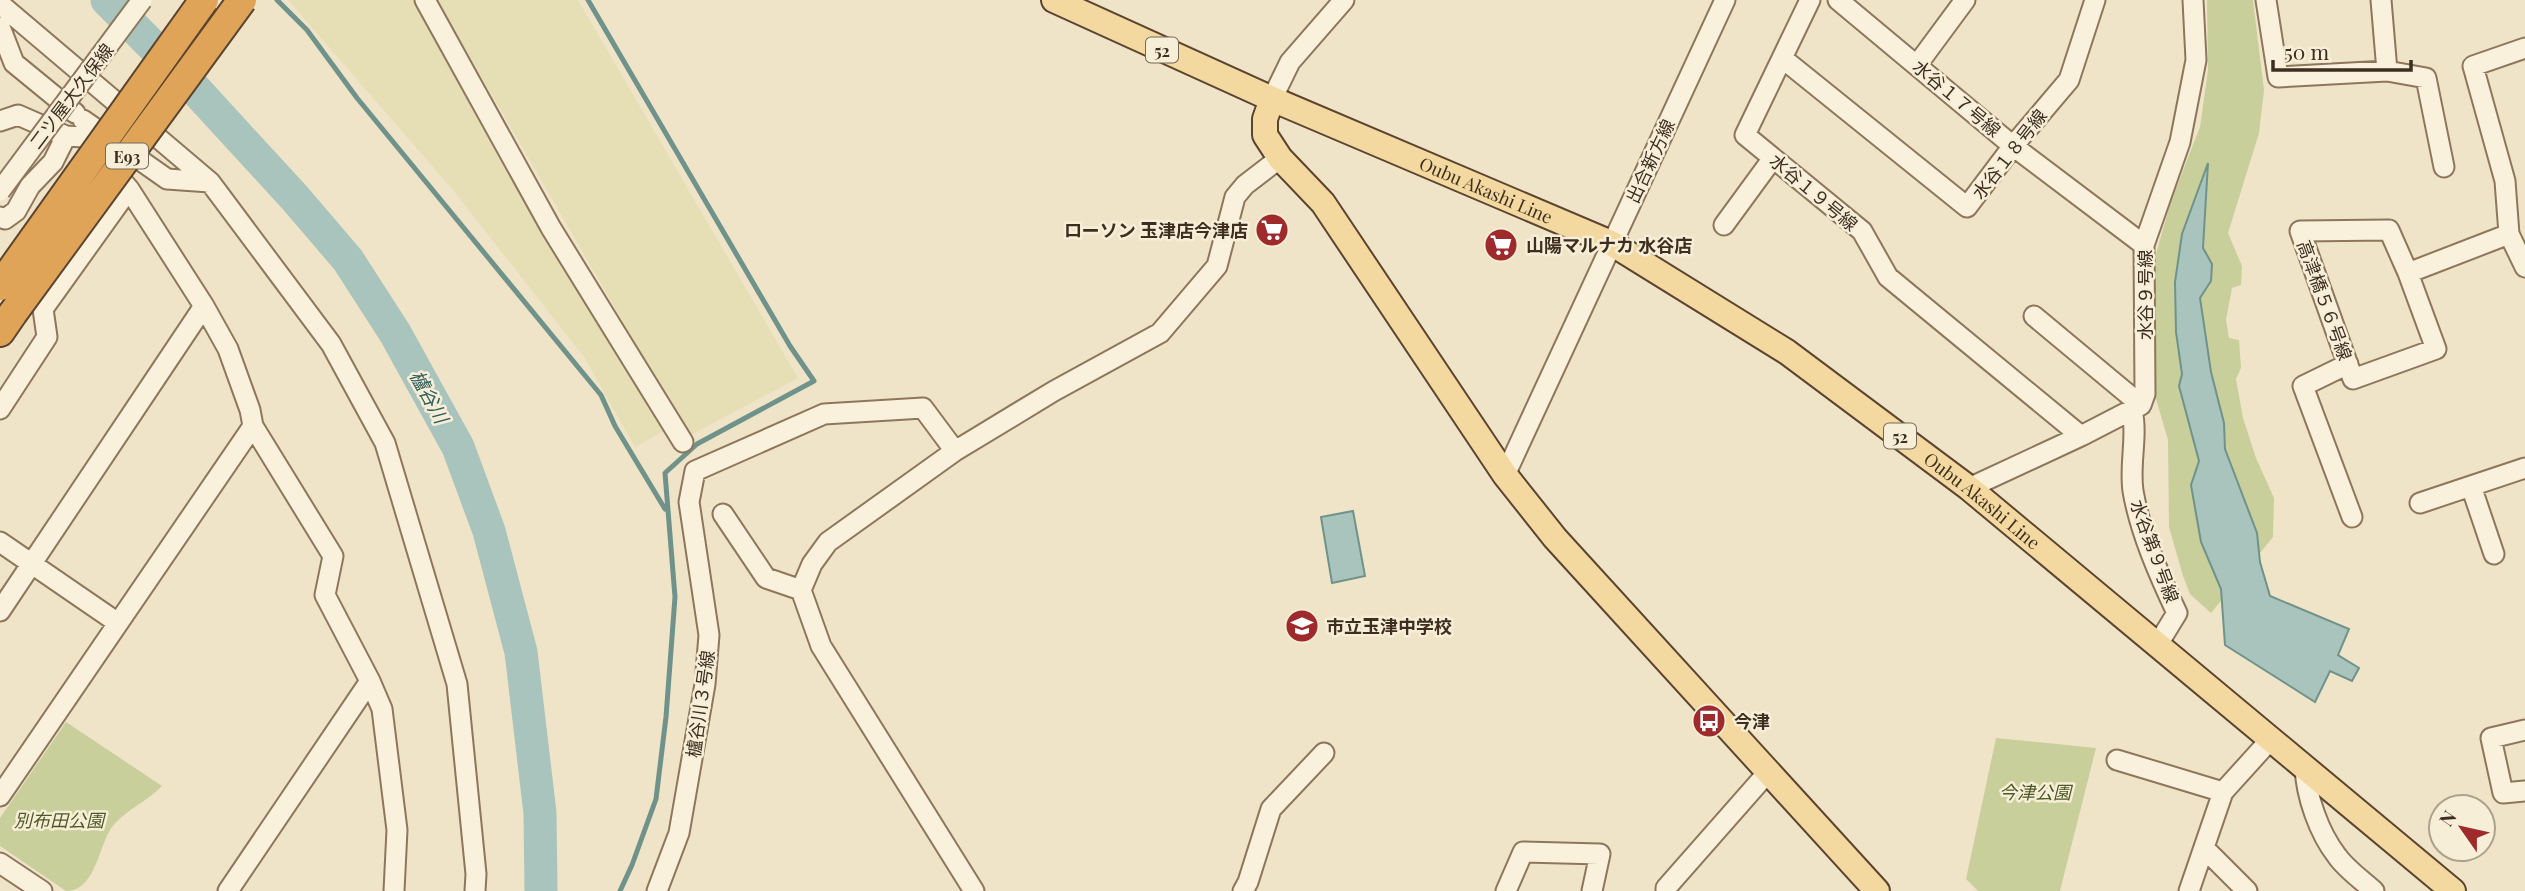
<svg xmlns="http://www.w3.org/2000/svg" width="2525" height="891" viewBox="0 0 2525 891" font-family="'Playfair Display','Noto Sans JP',serif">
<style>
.farmland{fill:#e6deb5}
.green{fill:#c9cf9b}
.water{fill:#a9c4bc;stroke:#6f938a;stroke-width:2}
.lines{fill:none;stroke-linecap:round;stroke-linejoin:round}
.stream{stroke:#6f938a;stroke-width:5}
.river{stroke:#a9c4bc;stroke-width:33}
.minor-casing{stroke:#8d765c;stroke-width:23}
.major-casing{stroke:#5b4430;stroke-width:28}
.highway-casing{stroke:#5b4430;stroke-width:32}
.minor{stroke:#faf1dc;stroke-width:19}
.major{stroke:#f3d9a0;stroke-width:24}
.highway{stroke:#e0a458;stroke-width:28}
.minor-bridge-casing{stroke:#8d765c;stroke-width:23;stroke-linecap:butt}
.highway-bridge-casing{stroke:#5b4430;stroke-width:32;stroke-linecap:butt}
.minor-bridge{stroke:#faf1dc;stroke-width:19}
.highway-bridge{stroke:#e0a458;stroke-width:28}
.labels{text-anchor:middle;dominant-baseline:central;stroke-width:5;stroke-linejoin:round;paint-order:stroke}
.shield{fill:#f7eed8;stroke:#756857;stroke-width:2}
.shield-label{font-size:16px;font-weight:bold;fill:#3d2e20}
.street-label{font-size:18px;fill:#3d2e20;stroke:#f7eed8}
.poi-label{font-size:18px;font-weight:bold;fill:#3d2e20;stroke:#f7eed8;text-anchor:start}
.park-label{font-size:18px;font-style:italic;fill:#4d5a26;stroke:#f7eed8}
.water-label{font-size:19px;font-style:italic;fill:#2f5d5a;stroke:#f7eed8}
</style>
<rect width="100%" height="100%" fill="#f0e4c8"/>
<path class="farmland" d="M288,0H416L671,427L635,447L584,357L453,190Z
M437,0H578L798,378L689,436Z"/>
<path class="green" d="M2207,0H2253L2264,90L2259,133L2228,233L2242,266L2241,285L2232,288L2226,320L2229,338L2239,340L2241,368L2236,379L2243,418L2256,458L2274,498L2273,537L2211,613L2190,594L2183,576L2169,527L2168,440L2154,392V261L2171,201L2200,127L2208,70Z
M66,722L162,786C146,803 120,812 109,832C98,851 94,891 66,891L0,846V818Z
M1996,738L2096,748L2060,891H1978L1966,879Z"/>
<path class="water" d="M2208,163L2203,248L2212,264L2211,281L2200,298L2211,372L2224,423L2225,449L2257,533L2260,562L2270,596L2349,629L2338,655L2359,668L2352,681L2330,671L2315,702L2225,645L2221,589L2201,542L2191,485L2199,461L2179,386L2182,374L2176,332L2175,282L2182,234Z
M1353,511L1365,576L1332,583L1321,517Z"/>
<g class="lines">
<path class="stream" d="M277,0L307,30L357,98L601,395L615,426L665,509
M588,0L790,346L814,381L697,444L665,473L675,597L666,717L656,799L632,865L620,891"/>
<path class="river" d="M107,0L194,88L295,198L348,260L395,333L458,447L489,531L521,652L540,813L541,891"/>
<defs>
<path id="minor" d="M425,0L551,228L683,442
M1810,0L1745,135L1862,231L1888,277L2081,436
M1838,0L2013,146L2144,245
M2266,0L2278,77L2387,71L2381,0
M0,4L210,182L331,344L385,443L457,684L476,874L475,891
M0,27L14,63L75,113
M2525,48L2473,66L2505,181L2509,234L2525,267
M1782,58L1967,207L2013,146L2069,80L2095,0
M1917,65L1965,0
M2387,71L2426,78L2444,167
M1272,99L1290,62L1344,0
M83,120L167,179L210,182
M0,121L18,115L66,136L84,137L129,189L204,306L228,349L250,410L253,426L333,556L325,595L370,681L382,709L397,830L394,891
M0,217L5,219L16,211L30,186L53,162L66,136
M1724,225L1773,158
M2408,273L2389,230L2300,231L2353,379L2436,349L2408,273L2509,234
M2034,316L2141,405
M2348,364L2303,386L2352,517
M0,409L47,337L43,309L129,189
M2132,410C2138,436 2129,464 2133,491C2140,532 2159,575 2177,613L2158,644
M1505,475L1725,0
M2471,486L2494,554
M1969,488L2081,436L2141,405L2145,394L2144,245L2180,142L2196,60L2193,0
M2420,503L2525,468
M723,514L766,578L801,590
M0,542L118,623
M0,611L204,306
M2525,730L2491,738L2503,793L2525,791
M2117,760L2223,792
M2305,767C2306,796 2319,833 2337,856C2346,869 2362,880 2374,891
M0,796L253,426
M2204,848L2247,891
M0,863L42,891
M228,891L370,681
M657,891L679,833L705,684L709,635L689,502L695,471L824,414L923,408L955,451
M974,891L821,646L801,590L812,564L828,542L955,451L1054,391L1160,333L1217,266L1235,197L1245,185L1280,158
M1243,891L1248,882L1271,809L1324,753
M1506,891L1523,852L1600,854L1592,891
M1666,891V888L1769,771
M2189,891L2223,792L2271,739"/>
<g id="major">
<path id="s1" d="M1054,0L1272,99L1611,243L1787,352L1969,488L2453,891"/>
<path d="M1272,99L1265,119V135L1280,158L1323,203L1505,475L1555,538L1877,891"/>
</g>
<path id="highway" d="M0,332L13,313"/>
</defs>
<use href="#minor" class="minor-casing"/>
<use href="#major" class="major-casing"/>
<use href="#highway" class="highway-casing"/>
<use href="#minor" class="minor"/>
<use href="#major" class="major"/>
<use href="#highway" class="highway"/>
<defs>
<path id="minor-bridge" d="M0,191L142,0"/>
<path id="highway-bridge" d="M0,286L204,0
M13,313L242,0"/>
</defs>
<use href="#minor-bridge" class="minor-bridge-casing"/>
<use href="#highway-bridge" class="highway-bridge-casing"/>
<use href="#minor-bridge" class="minor-bridge"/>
<use href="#highway-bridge" class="highway-bridge"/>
</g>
<defs>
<symbol id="supermarket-disc" viewBox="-11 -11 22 22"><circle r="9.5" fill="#9e2a2b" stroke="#f7eed8"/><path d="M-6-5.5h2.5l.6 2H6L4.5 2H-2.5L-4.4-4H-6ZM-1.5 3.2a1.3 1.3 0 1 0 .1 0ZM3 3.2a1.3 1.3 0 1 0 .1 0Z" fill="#fff"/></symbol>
<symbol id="school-disc" viewBox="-11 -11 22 22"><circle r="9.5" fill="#9e2a2b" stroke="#f7eed8"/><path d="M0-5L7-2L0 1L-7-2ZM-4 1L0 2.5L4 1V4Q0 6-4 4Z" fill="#fff"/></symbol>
<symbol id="bus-disc" viewBox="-11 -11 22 22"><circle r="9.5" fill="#9e2a2b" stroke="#f7eed8"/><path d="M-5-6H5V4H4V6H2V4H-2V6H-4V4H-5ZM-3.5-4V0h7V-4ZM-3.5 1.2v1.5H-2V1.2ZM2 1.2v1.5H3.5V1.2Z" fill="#fff"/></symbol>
</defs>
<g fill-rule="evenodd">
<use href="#supermarket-disc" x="1253" y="211" width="38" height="38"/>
<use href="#supermarket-disc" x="1482" y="226" width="38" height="38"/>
<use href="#school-disc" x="1283" y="607" width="38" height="38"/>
<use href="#bus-disc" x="1690" y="702" width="38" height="38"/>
</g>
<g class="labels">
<g class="shield">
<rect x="1146" y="37.5" width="32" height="25" rx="5"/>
<rect x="106" y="143.5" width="42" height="25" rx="5"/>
<rect x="1884" y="423.5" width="32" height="25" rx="5"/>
</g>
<g class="shield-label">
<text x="1162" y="50">52</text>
<text x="127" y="156">E93</text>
<text x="1900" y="436">52</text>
</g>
<g class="street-label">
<text transform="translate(71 96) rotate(-53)">二ツ屋大久保線</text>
<text transform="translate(1957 98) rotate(40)">水谷１７号線</text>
<text transform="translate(2009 154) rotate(-52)">水谷１８号線</text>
<text transform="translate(1650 161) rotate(-65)">出合新方線</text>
<text stroke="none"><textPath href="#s1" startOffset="472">Oubu Akashi Line</textPath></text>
<text transform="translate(1814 192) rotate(40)">水谷１９号線</text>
<text transform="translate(2145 295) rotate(-90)">水谷９号線</text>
<text transform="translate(2325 300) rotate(70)">高津橋５６号線</text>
<text stroke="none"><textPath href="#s1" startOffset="1060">Oubu Akashi Line</textPath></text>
<text transform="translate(2155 551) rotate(70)">水谷第９号線</text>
<text transform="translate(700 704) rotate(-82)">櫨谷川３号線</text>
</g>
<g class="poi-label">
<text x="1248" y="230" text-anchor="end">ローソン 玉津店今津店</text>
<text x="1526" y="245">山陽マルナカ 水谷店</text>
<text x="1326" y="626">市立玉津中学校</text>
<text x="1734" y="721">今津</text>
</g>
<g class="park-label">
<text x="2035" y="792">今津公園</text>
<text x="59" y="820">別布田公園</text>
</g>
<g class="water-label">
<text transform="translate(430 396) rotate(61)">櫨谷川</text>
</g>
</g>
<g transform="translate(2462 828) rotate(304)"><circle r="33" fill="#f7eed8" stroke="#ada18e" stroke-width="2"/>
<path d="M0-5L12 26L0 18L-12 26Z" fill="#9e2a2b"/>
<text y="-10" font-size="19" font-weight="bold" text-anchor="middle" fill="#3d2e20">N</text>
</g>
<path d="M2273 60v10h138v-10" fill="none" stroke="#3d2e20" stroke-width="3.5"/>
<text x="2284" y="60" font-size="21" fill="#3d2e20" stroke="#f7eed8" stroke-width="5" paint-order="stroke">50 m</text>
</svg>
